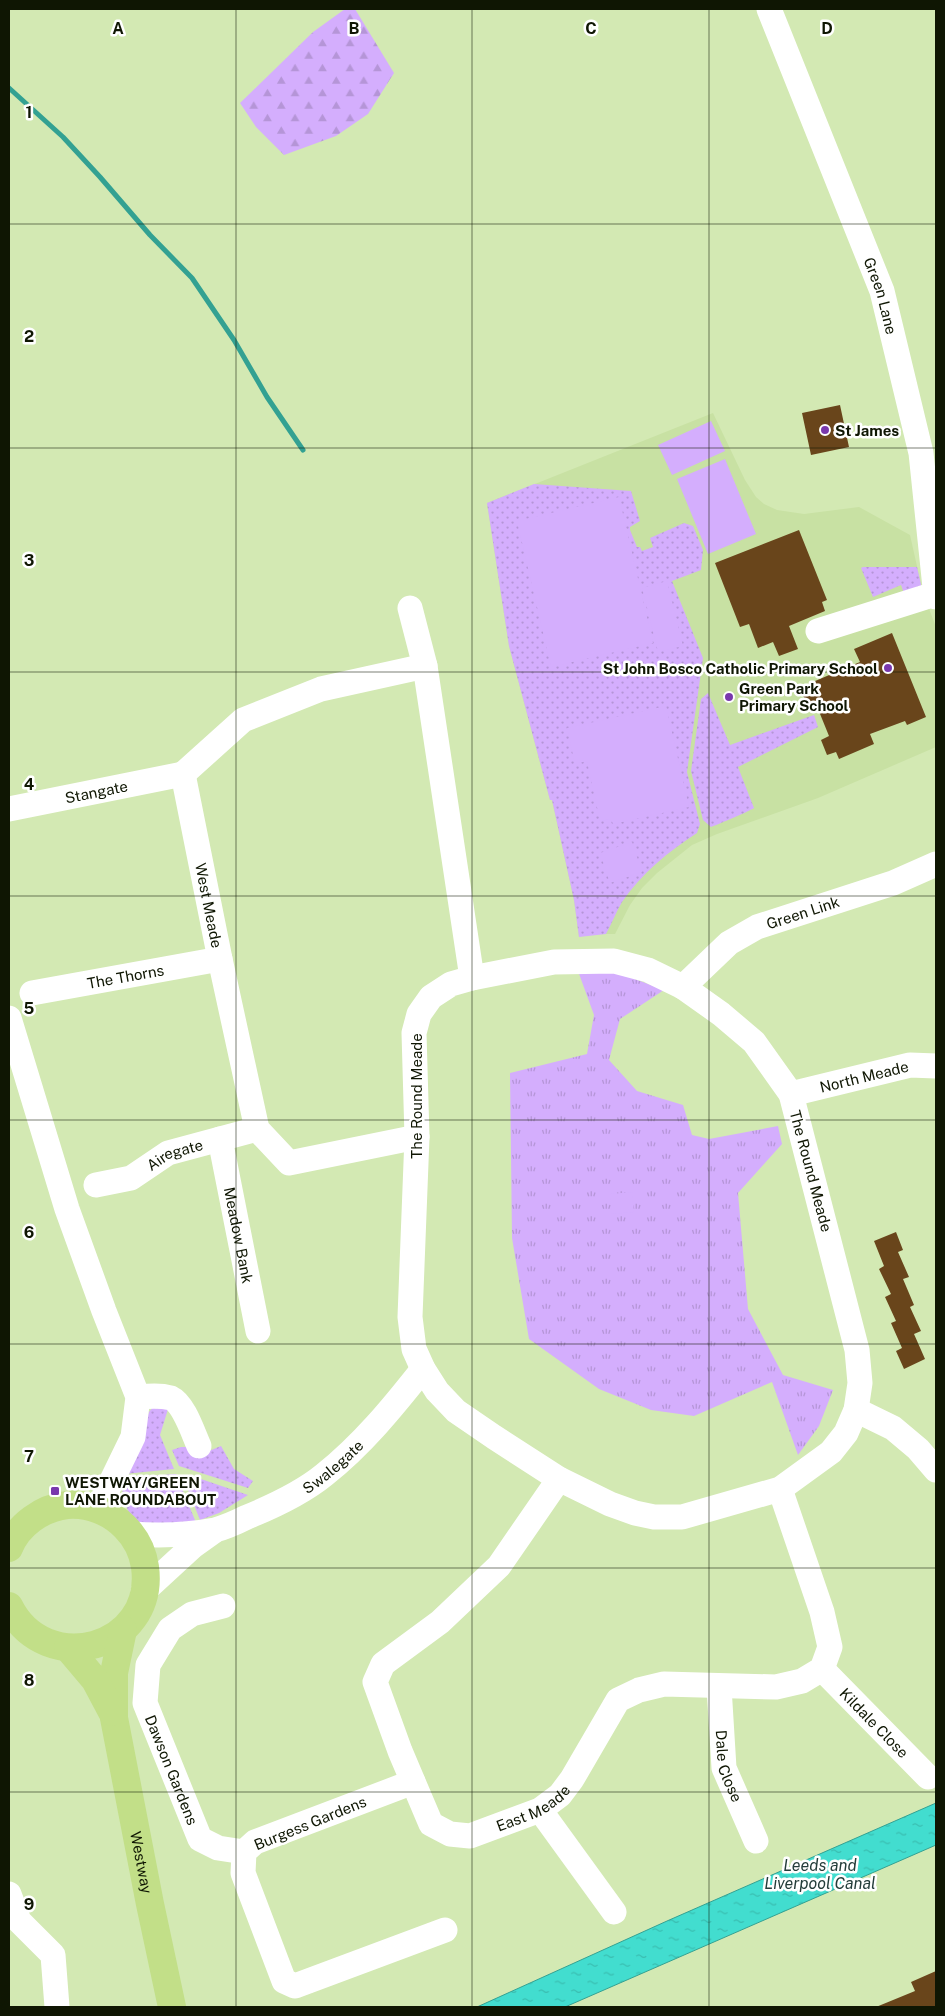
<svg xmlns="http://www.w3.org/2000/svg" width="945" height="2016" viewBox="0 0 945 2016" font-family="'Public Sans',sans-serif">
<style>
.built{fill:#c8e1a3}
.grass{fill:url(#grass-dots)}
.forest{fill:url(#forest-firs)}
.park{fill:url(#park-tufts)}
.garden{fill:#d4aefd}
.water{fill:url(#water-ripples);stroke:#33a192}
.lines{fill:none;stroke-linecap:round;stroke-linejoin:round}
.stream{stroke:#33a192;stroke-width:5}
.building{fill:#69451b}
.minor{stroke:#fff;stroke-width:25}
.major{stroke:#c2df88;stroke-width:28}
.grid{fill:none;stroke:#0f1603;stroke-width:1;stroke-opacity:0.55}
.poi-dot{fill:#7938ad;stroke:#fff;stroke-width:2}
.labels{text-anchor:middle;dominant-baseline:central;stroke-width:5;stroke-linejoin:round;paint-order:stroke}
.street-label{font-size:15px;fill:#0f1603;stroke:#fff}
.poi-label{font-size:15px;font-weight:bold;fill:#0f1603;stroke:#fff;text-anchor:start}
.water-label{font-size:16px;font-style:italic;fill:#243d3a;stroke:#fff}
.grid-label{font-size:16px;text-anchor:middle;font-weight:bold;fill:#0f1603;stroke:#fff;stroke-width:5;stroke-linejoin:round;paint-order:stroke}
</style>
<defs>
<pattern id="grass-dots" width="8" height="8" patternUnits="userSpaceOnUse" patternTransform="scale(1.25)"><rect width="8" height="8" fill="#d4aefd"/><path d="M2 2h.1M6 6h.1" fill="none" stroke="#b595d7" stroke-width="1.8" stroke-linecap="round"/></pattern>
<pattern id="forest-firs" width="22" height="20" patternUnits="userSpaceOnUse" patternTransform="scale(1.25)"><rect width="22" height="20" fill="#d4aefd"/><path d="M5 1l3.5 6h-7zM16 11l3.5 6h-7z" fill="#b595d7"/></pattern>
<pattern id="park-tufts" width="24" height="20" patternUnits="userSpaceOnUse" patternTransform="scale(1.25)"><rect width="24" height="20" fill="#d4aefd"/><path d="M3 7l-1-3M5 7V3M7 7l1-3M15 17l-1-3M17 17v-4M19 17l1-3" fill="none" stroke="#b595d7"/></pattern>
<pattern id="water-ripples" width="26" height="14" patternUnits="userSpaceOnUse" patternTransform="scale(1.25)"><rect width="26" height="14" fill="#42ddcf"/><path d="M2 4q2-2 4 0t4 0M15 11q2-2 4 0t4 0" fill="none" stroke="#39bdb0"/></pattern>
</defs>
<rect width="100%" height="100%" fill="#d3e9b3"/>
<path class="built" d="M713,413L745,480L756,497L764,504L777,510L804,514L859,507L910,535L923,593L936,627V747L818,798L717,834L692,845L657,873L642,888L630,905L615,934H588L579,937L574,900L552,800H550L509,646L487,503Z"/>
<path class="grass" d="M534,484L631,491L640,521L630,527V530L637,547H640L642,551L653,547L650,538L684,523L693,526L703,550L701,570L672,581L703,658L687,772L700,824L697,833C669,851 641,874 622,902C616,912 612,923 606,934L579,937L574,900L552,800H550L509,646L487,503Z
M863,567H917L923,593L906,599L901,585L873,597L861,568Z
M708,693L730,745L814,715L818,727L738,767L754,808C750,811 719,824 711,827L703,820L691,771L701,699Z
M169,1406L160,1435L174,1469L124,1474L149,1412L153,1407Z
M221,1446L234,1469L253,1481L248,1488L179,1466L172,1450L181,1447H190L197,1456Z
M176,1474L197,1525C185,1525 160,1529 149,1526C127,1521 120,1497 123,1478Z
M183,1477L198,1478L248,1495L219,1513L200,1520Z"/>
<path class="forest" d="M345,9H355L394,73L368,114L336,136L284,155L256,127L240,103L313,32Z"/>
<path class="park" d="M578,971L619,973L664,990L620,1019L609,1060L637,1091L683,1105L692,1135L709,1139L778,1126L782,1144L738,1193L748,1309L783,1375L833,1390L819,1426L798,1455L772,1382L694,1416L651,1410L599,1389L529,1339L512,1238L510,1073L587,1054L594,1015Z"/>
<path class="garden" d="M711,421L725,451L672,475L658,445Z
M725,459L756,534L708,554L677,479Z
M619,497L653,643L551,667L517,521Z
M667,581L683,646L658,652L642,588Z
M666,706L689,807L613,824L611,819L600,821L587,761L575,764L567,728Z
M632,842L642,872L610,883L600,853Z
M632,1192L634,1212L612,1214L610,1194Z"/>
<path class="water" d="M936,1803V1845L565,2007H477L667,1921Z"/>
<g class="lines">
<path class="stream" d="M9,88L63,137L100,177L150,235L192,278L234,340L267,397L303,450"/>
</g>
<path class="building" d="M840,405L849,447L811,455L802,413Z
M799,530L827,600L822,602L825,611L789,626L798,649L779,656L773,642L758,648L749,624L740,627L715,563Z
M892,633L926,717L907,725L905,721L870,734L874,744L839,759L836,752L827,755L821,740L829,736L816,704L808,707L802,693L810,690L808,684L860,662L854,649Z
M896,1232L903,1250L898,1252L909,1277L903,1279L914,1305L910,1307L921,1331L914,1334L925,1359L904,1369L896,1351L902,1348L891,1323L896,1321L885,1297L891,1294L879,1269L884,1266L874,1241Z
M936,1971V2007H876L915,1991L911,1982Z"/>
<g class="lines">
<g class="minor">
<path id="s1" d="M769,9L882,291L921,453L936,597"/>
<path d="M410,608L425,666L472,978"/>
<path d="M818,631L935,594"/>
<path id="s2" d="M183,774L220,959L257,1129L289,1163L417,1137"/>
<path d="M183,774L243,720L321,689L425,666"/>
<path id="s3" d="M9,809L183,774"/>
<path d="M614,961L648,970L683,987L721,1014L754,1042L791,1094L857,1350L860,1383L856,1410L846,1433L831,1452L780,1489L682,1517H654L635,1513L610,1504L559,1479L494,1437L456,1411L437,1391L423,1369L414,1349L410,1317L417,1137L414,1033L419,1014L431,997L451,984L472,978L554,962Z"/>
<path id="s4" d="M683,987L729,943L757,927L893,883L936,864"/>
<path id="s5" d="M32,993L220,959"/>
<path d="M9,1018L67,1209L104,1311L138,1397L133,1437L98,1509"/>
<path id="s6" d="M791,1094L910,1065L936,1066"/>
<path id="s7" d="M220,1139L258,1331"/>
<path id="s8" d="M96,1185L131,1178L168,1153L257,1129"/>
<path d="M138,1397C149,1396 160,1395 171,1398C184,1404 193,1433 199,1446"/>
<path d="M856,1410L893,1428L918,1449L936,1470"/>
<path id="s9" d="M559,1479L499,1566L440,1622L383,1664L375,1682L400,1751L431,1824L450,1834L470,1836L540,1810L560,1795L572,1779L618,1700L639,1690L664,1684L776,1687L802,1681L822,1669L830,1647L822,1612L780,1489"/>
<path id="s10" d="M132,1534C160,1536 188,1535 215,1530C226,1527 237,1522 247,1517C274,1506 302,1493 324,1475C362,1445 393,1407 423,1369"/>
<path d="M143,1592L193,1546L214,1531"/>
<path id="s11" d="M223,1606L192,1614L170,1629L148,1665L145,1703L200,1839L218,1848L244,1852"/>
<path id="s12" d="M822,1669L928,1777"/>
<path id="s13" d="M719,1687L724,1768L756,1841"/>
<path d="M413,1782L255,1842L244,1852L243,1873L284,1981L295,1986L445,1930"/>
<path d="M540,1810L614,1912"/>
<path d="M9,1894L19,1921L53,1955L57,2007"/>
</g>
<g class="major">
<path d="M9,1548C18,1525 42,1508 67,1505C89,1503 110,1512 125,1527C136,1538 143,1553 145,1567C156,1649 45,1679 9,1606"/>
<path id="s14" d="M123,1630L114,1673V1718L150,1904L172,2007"/>
<path d="M68,1648L95,1680L112,1712"/>
</g>
</g>
<path class="grid" d="M236,9V2007M472,9V2007M709,9V2007M9,224H936M9,448H936M9,672H936M9,896H936M9,1120H936M9,1344H936M9,1568H936M9,1792H936"/>
<g class="poi-dot">
<circle cx="825" cy="430" r="5"/>
<circle cx="888" cy="668" r="5"/>
<circle cx="729" cy="697" r="5"/>
<rect x="50" y="1486" width="10" height="10" rx="2.5"/>
</g>
<g class="labels">
<g class="street-label">
<text stroke="none"><textPath href="#s1" startOffset="308">Green Lane</textPath></text>
<text stroke="none"><textPath href="#s3" startOffset="89">Stangate</textPath></text>
<text stroke="none"><textPath href="#s2" startOffset="134">West Meade</textPath></text>
<text stroke="none"><textPath href="#s4" startOffset="144">Green Link</textPath></text>
<text stroke="none"><textPath href="#s5" startOffset="95">The Thorns</textPath></text>
<text stroke="none"><textPath href="#s6" startOffset="75">North Meade</textPath></text>
<text transform="translate(416 1096) rotate(-90)">The Round Meade</text>
<text stroke="none"><textPath href="#s8" startOffset="86">Airegate</textPath></text>
<text transform="translate(811 1171) rotate(75)">The Round Meade</text>
<text stroke="none"><textPath href="#s7" startOffset="98">Meadow Bank</textPath></text>
<text stroke="none"><textPath href="#s10" startOffset="218">Swalegate</textPath></text>
<text stroke="none"><textPath href="#s12" startOffset="75">Kildale Close</textPath></text>
<text stroke="none"><textPath href="#s13" startOffset="80">Dale Close</textPath></text>
<text stroke="none"><textPath href="#s11" startOffset="211">Dawson Gardens</textPath></text>
<text stroke="none"><textPath href="#s9" startOffset="541">East Meade</textPath></text>
<text transform="translate(310 1823) rotate(-22)">Burgess Gardens</text>
<text stroke="none"><textPath href="#s14" startOffset="236">Westway</textPath></text>
</g>
<g class="poi-label">
<text x="835" y="430">St James</text>
<text x="878" y="668" text-anchor="end">St John Bosco Catholic Primary School</text>
<text x="739" y="688">Green Park<tspan x="739" dy="17">Primary School</tspan></text>
<text x="65" y="1482">WESTWAY/GREEN<tspan x="65" dy="17">LANE ROUNDABOUT</tspan></text>
</g>
<g class="water-label">
<text x="820" y="1865">Leeds and<tspan x="820" dy="18">Liverpool Canal</tspan></text>
</g>
</g>
<g class="grid-label">
<text x="118" y="34">A</text>
<text x="354" y="34">B</text>
<text x="591" y="34">C</text>
<text x="827" y="34">D</text>
<text x="29" y="118">1</text>
<text x="29" y="342">2</text>
<text x="29" y="566">3</text>
<text x="29" y="790">4</text>
<text x="29" y="1014">5</text>
<text x="29" y="1238">6</text>
<text x="29" y="1462">7</text>
<text x="29" y="1686">8</text>
<text x="29" y="1910">9</text>
</g>
<rect width="945" height="2016" fill="none" stroke="#0f1603" stroke-width="20"/>
</svg>
